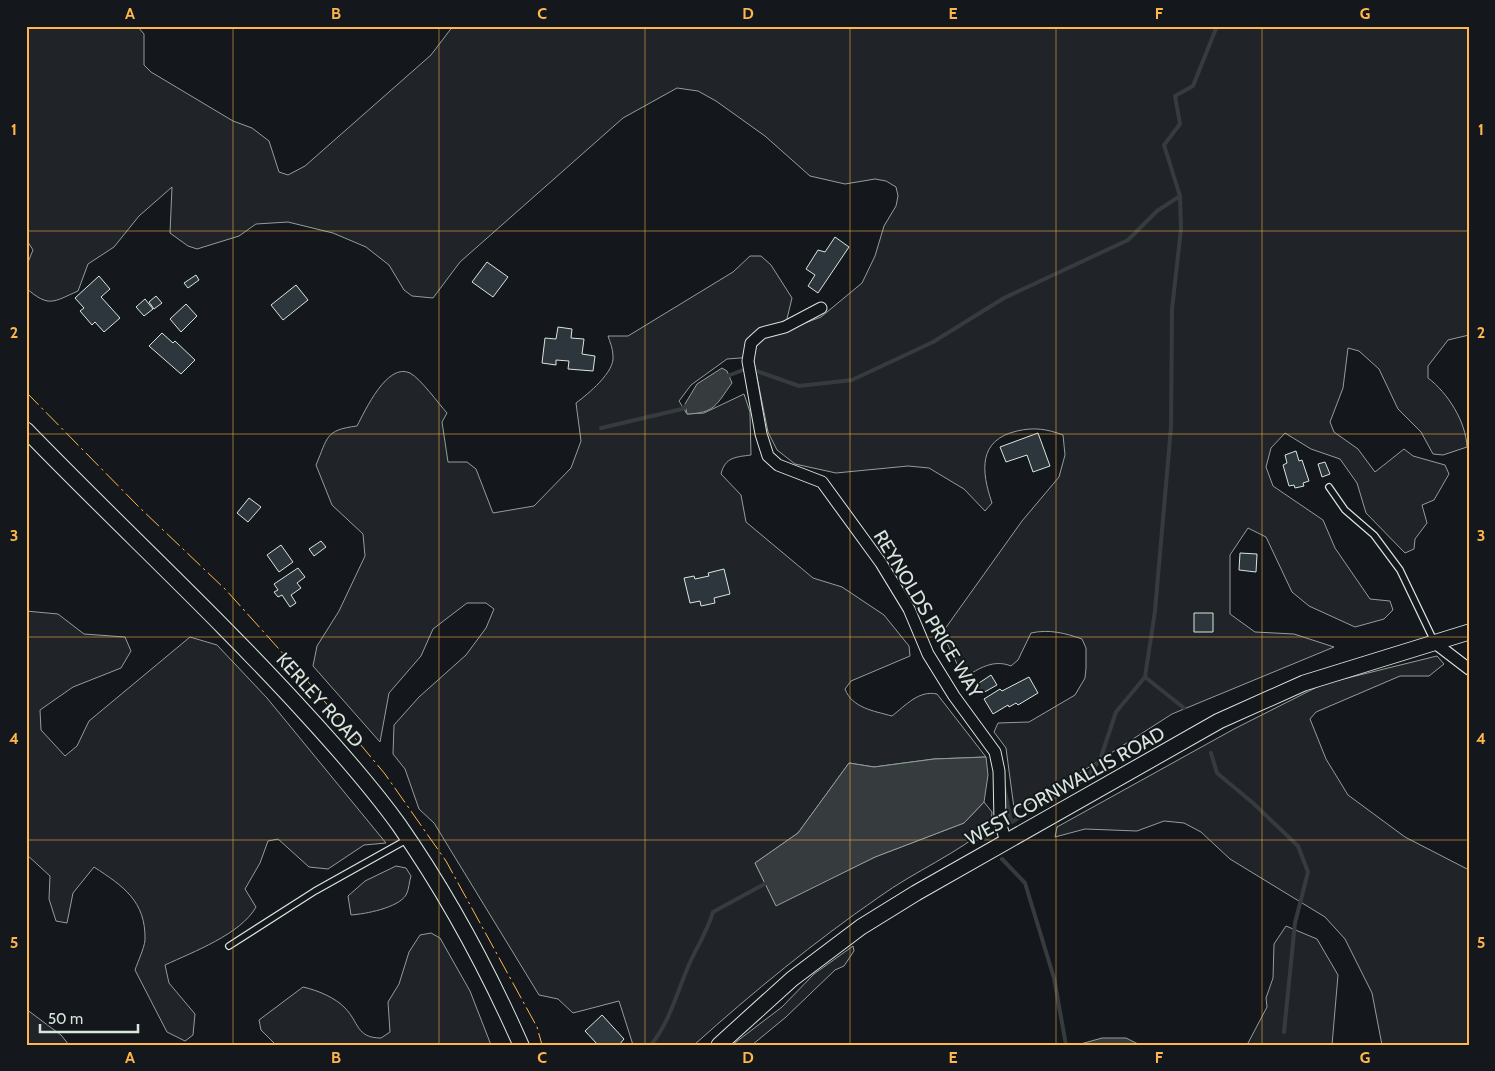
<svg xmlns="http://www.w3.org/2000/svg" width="1495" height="1071" viewBox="0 0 1495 1071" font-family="Cabin,sans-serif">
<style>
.green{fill:#202428;stroke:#939e99}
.water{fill:#363b3e;stroke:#939e99}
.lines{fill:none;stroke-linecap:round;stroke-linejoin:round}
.stream{stroke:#363b3e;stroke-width:4}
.building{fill:#2c363c;stroke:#d8e6dc}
.service-casing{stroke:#d8e6dc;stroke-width:8}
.minor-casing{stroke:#d8e6dc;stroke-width:13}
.tertiary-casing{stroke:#d8e6dc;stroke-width:17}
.service{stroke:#14181c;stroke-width:5.5}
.minor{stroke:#14181c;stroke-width:11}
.tertiary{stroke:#14181c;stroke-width:15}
.power{stroke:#ffb74d;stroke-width:1;stroke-dasharray:18 4 2.5 4;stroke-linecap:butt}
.grid{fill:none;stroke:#ffb74d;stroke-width:1;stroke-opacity:0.55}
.labels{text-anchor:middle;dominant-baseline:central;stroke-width:4;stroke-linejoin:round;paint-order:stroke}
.street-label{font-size:19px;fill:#d8e6dc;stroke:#14181c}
.neatline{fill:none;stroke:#ffb74d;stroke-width:2}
.grid-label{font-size:16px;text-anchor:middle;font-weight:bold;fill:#ffb74d}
</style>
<rect width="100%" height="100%" fill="#14181c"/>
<path class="green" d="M26,26H137L144,34V65L151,72L233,121L252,128L269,141L279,172L288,175L305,166L431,55L453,26H1469V335L1448,340L1428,366V378C1448,393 1466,422 1467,447L1443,455L1433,454L1421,432L1398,409L1379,369L1359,351L1348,348L1343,388L1330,422L1334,432L1358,449L1375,472L1404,449L1413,456L1445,465L1449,474L1434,500L1422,505L1427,523L1415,539L1414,549L1405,553L1366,513L1357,483L1340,459L1311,449L1285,433L1271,448L1266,467L1273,486L1323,520L1335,548L1370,599L1390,601L1393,610L1384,619L1355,627L1309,606L1292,592L1266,537L1248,528L1230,555V614L1255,632L1294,634L1334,647L1172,714L1047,794L1025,806L1014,808L1006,748L994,732L998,723L1029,722L1075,695L1085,678L1086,668V648L1082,639C1065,633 1049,629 1031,633L1018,660L1011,666C994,659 979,668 964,678L942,633L1022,521L1059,477L1065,455L1063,435C1047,429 1034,427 1017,431C978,440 981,471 992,503L985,511L964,489L929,468L908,466L836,473L795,464L777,450L768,432L753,357L727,359L691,385L679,401L687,414L704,413L744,394L750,412L751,455C736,457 725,457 721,474L741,495L746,522L813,578L842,587L884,615L909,646L910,656L851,681L845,689C852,708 874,711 892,716C906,705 919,690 937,694L986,757L934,759L874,767L849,763L798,833L755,863L776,905L875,857L964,823L984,802L992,812L991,825C957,854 915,871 879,897C814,942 753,992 694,1045H633L619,1001L573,1013L558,999L539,995L434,823L419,809L405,769L393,754L394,725L419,697L466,655L486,628L494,609L486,603H467L433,629L421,656L389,693L380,742L313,666L317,646L339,611L365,556L363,534L332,505L316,465C328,437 325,430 357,426C365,411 387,362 410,373C421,379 438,403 447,413L442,422L448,462H467L476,469L493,513L534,506L571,468L581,441L576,403C588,394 615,372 613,356C613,349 610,342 608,336H628L733,272L750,256H761L771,265L792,298L784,331L821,317L862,283L875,256L884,226L896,206L898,196L896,187L886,181L875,179L845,184L810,176L765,136L716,101L698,91L677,88L623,118L460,262L433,298L412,296L404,290L389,265L366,247L333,233L288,222L256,224L239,236L197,249L188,246L170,233L172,187L139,216L114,247L88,264L78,291C53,302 49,308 26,288V267L33,250L26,239Z
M26,611L58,614L84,634L125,637L131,651L121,668L73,687L40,710L41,730L65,756L77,746L89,721L190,637L217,645L267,698L386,843L364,845L328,869L309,867L278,839L268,841L260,863L245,889L256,907C241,934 193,952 165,965L169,983L195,1014L193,1035L185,1041L167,1032L135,970C138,961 144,949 145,940C146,901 123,886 94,867L73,893L67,923L56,921L49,899L50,876L26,854Z
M1437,656L1444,664L1429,676H1400L1316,712L1310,719L1326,759L1348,795L1405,837L1469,870V1045H1382L1372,993L1345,939L1325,917L1230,859L1201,832L1184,823L1164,821L1137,831L1085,829L1055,837L1057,827L1234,729L1323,684Z
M396,866L406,868L411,876C409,882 409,890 406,895C398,908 365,914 351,915L348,896L365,881Z
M1286,926L1317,939L1338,975L1332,1045H1247L1267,1007L1266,998L1273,978L1274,944Z
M431,933L440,938L470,991L491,1045H276L261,1030L259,1020L303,987C317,990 336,998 345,1008C359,1022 356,1038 381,1038L390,1032L388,1002L399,984L409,952L420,935Z
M853,946L854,951L844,966L835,970L786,1017L752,1045H732L782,1007L814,974Z
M26,1009L61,1035L69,1045H26Z"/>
<path class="water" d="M722,368L727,371L732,383C716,405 715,413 687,414L685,404L697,384Z
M986,757L988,775L984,802L964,823L875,857L776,906L755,863L798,833L849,763L874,767L934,759Z
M1102,1038H1126L1140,1045H1077Z"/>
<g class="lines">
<path class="stream" d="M725,377L748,368L799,386L852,380L933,342L1004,298L1128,240L1157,211L1180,196
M601,428L682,409L688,405
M1145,677L1184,708
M1211,753L1217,773L1253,803L1298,846L1308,872L1295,923L1284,1032
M1004,787L1011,821
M1005,826L1085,779L1100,760L1116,712L1145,677L1155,611L1171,427L1172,309L1181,229L1180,196L1164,145L1180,124L1175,96L1193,86L1217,26
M987,838L995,831
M1002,859L1025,883L1054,978L1066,1045
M651,1045C672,1019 678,987 692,958C700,942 708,929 713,912L768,882"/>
</g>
<path class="building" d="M835,237L849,247L818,293L808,286L815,275L806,269L818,250L825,252Z
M487,262L508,277L493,297L472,282Z
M196,275L199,280L188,288L184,283Z
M99,276L110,289L101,297L120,318L104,332L95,322L92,325L80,311L84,308L75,298Z
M296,285L308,300L283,320L271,305Z
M156,296L162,303L154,309L149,302Z
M145,299L153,309L144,316L136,307Z
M186,304L197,316L181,332L170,319Z
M558,327L572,329L571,338L584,339L582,354L595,356L593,371L568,369L569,361L556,360V365L542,363L545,338L556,339Z
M162,333L173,343L175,341L195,360L181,374L149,346Z
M1038,433L1050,466L1033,472L1027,455L1006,462L1000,447Z
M1296,451L1299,461L1302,460L1309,481L1303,483L1304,486L1295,488L1294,485L1289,486L1283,465L1287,463L1285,455Z
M1325,462L1330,474L1322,477L1318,464Z
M249,498L261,507L248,522L237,513Z
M321,541L326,547L314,556L309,549Z
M281,545L293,562L279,572L267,555Z
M1240,553L1257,554L1256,572L1239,570Z
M298,568L305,577L297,583L301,588L291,595L296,603L290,607L282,595L278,597L274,592L278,590L274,584Z
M724,569L730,594L714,598L715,603L701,606L700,601L690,603L684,578L694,576L695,579L709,576L708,573Z
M1194,613H1213V632H1194Z
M991,675L997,685L981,694L976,685Z
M1029,677L1038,693L1018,705L1016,703L1009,707L1008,705L993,714L984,699L1000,689L1002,691Z
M602,1015L624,1039L619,1045H598L585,1031Z"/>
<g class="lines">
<defs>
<path id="service" d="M1329,487L1345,510L1374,535L1400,570L1434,641
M229,946L315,891L408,839"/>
<path id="minor" d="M821,308L785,327L762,333L751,343L748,361L761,434L768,456L778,465L822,482L881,563L909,609L928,654L954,696L995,752L999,771L1000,822L1006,842
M1435,643L1469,669"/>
<path id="tertiary" d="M26,430C119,526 217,616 307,715C339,750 371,786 399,825C447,894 487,968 521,1045
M719,1045L792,979L861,927L916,893L1219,721L1304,683L1469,632"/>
</defs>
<use href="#service" class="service-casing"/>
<use href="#minor" class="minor-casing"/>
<use href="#tertiary" class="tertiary-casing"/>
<use href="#service" class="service"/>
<use href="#minor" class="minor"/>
<use href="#tertiary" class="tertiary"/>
<path class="power" d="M26,392L140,508L226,590L305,678L385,774L446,861L537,1027L542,1045"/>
</g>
<path class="grid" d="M233,26V1045M439,26V1045M645,26V1045M850,26V1045M1056,26V1045M1262,26V1045M26,231H1469M26,434H1469M26,637H1469M26,840H1469"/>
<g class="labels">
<g class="street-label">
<text transform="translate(928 614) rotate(59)">REYNOLDS PRICE WAY</text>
<text transform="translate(320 700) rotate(48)">KERLEY ROAD</text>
<text transform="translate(1065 786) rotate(-29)">WEST CORNWALLIS ROAD</text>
</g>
</g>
<rect width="1495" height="1071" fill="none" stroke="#14181c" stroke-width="55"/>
<path d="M40 1024v8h98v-8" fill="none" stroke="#d8e6dc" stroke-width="2.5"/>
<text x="48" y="1024" font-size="15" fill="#d8e6dc" stroke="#14181c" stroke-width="4" paint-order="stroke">50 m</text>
<rect x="28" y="28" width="1440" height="1016" class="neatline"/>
<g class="grid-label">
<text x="130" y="19">A</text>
<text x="336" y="19">B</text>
<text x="542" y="19">C</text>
<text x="748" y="19">D</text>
<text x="953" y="19">E</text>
<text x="1159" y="19">F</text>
<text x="1365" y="19">G</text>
<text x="14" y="135">1</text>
<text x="1481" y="135">1</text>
<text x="14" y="338">2</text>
<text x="1481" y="338">2</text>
<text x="14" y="541">3</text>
<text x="1481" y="541">3</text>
<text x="14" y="744">4</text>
<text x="1481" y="744">4</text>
<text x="14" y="948">5</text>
<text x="1481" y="948">5</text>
<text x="130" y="1063">A</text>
<text x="336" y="1063">B</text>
<text x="542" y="1063">C</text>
<text x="748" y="1063">D</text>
<text x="953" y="1063">E</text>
<text x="1159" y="1063">F</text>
<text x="1365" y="1063">G</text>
</g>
</svg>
